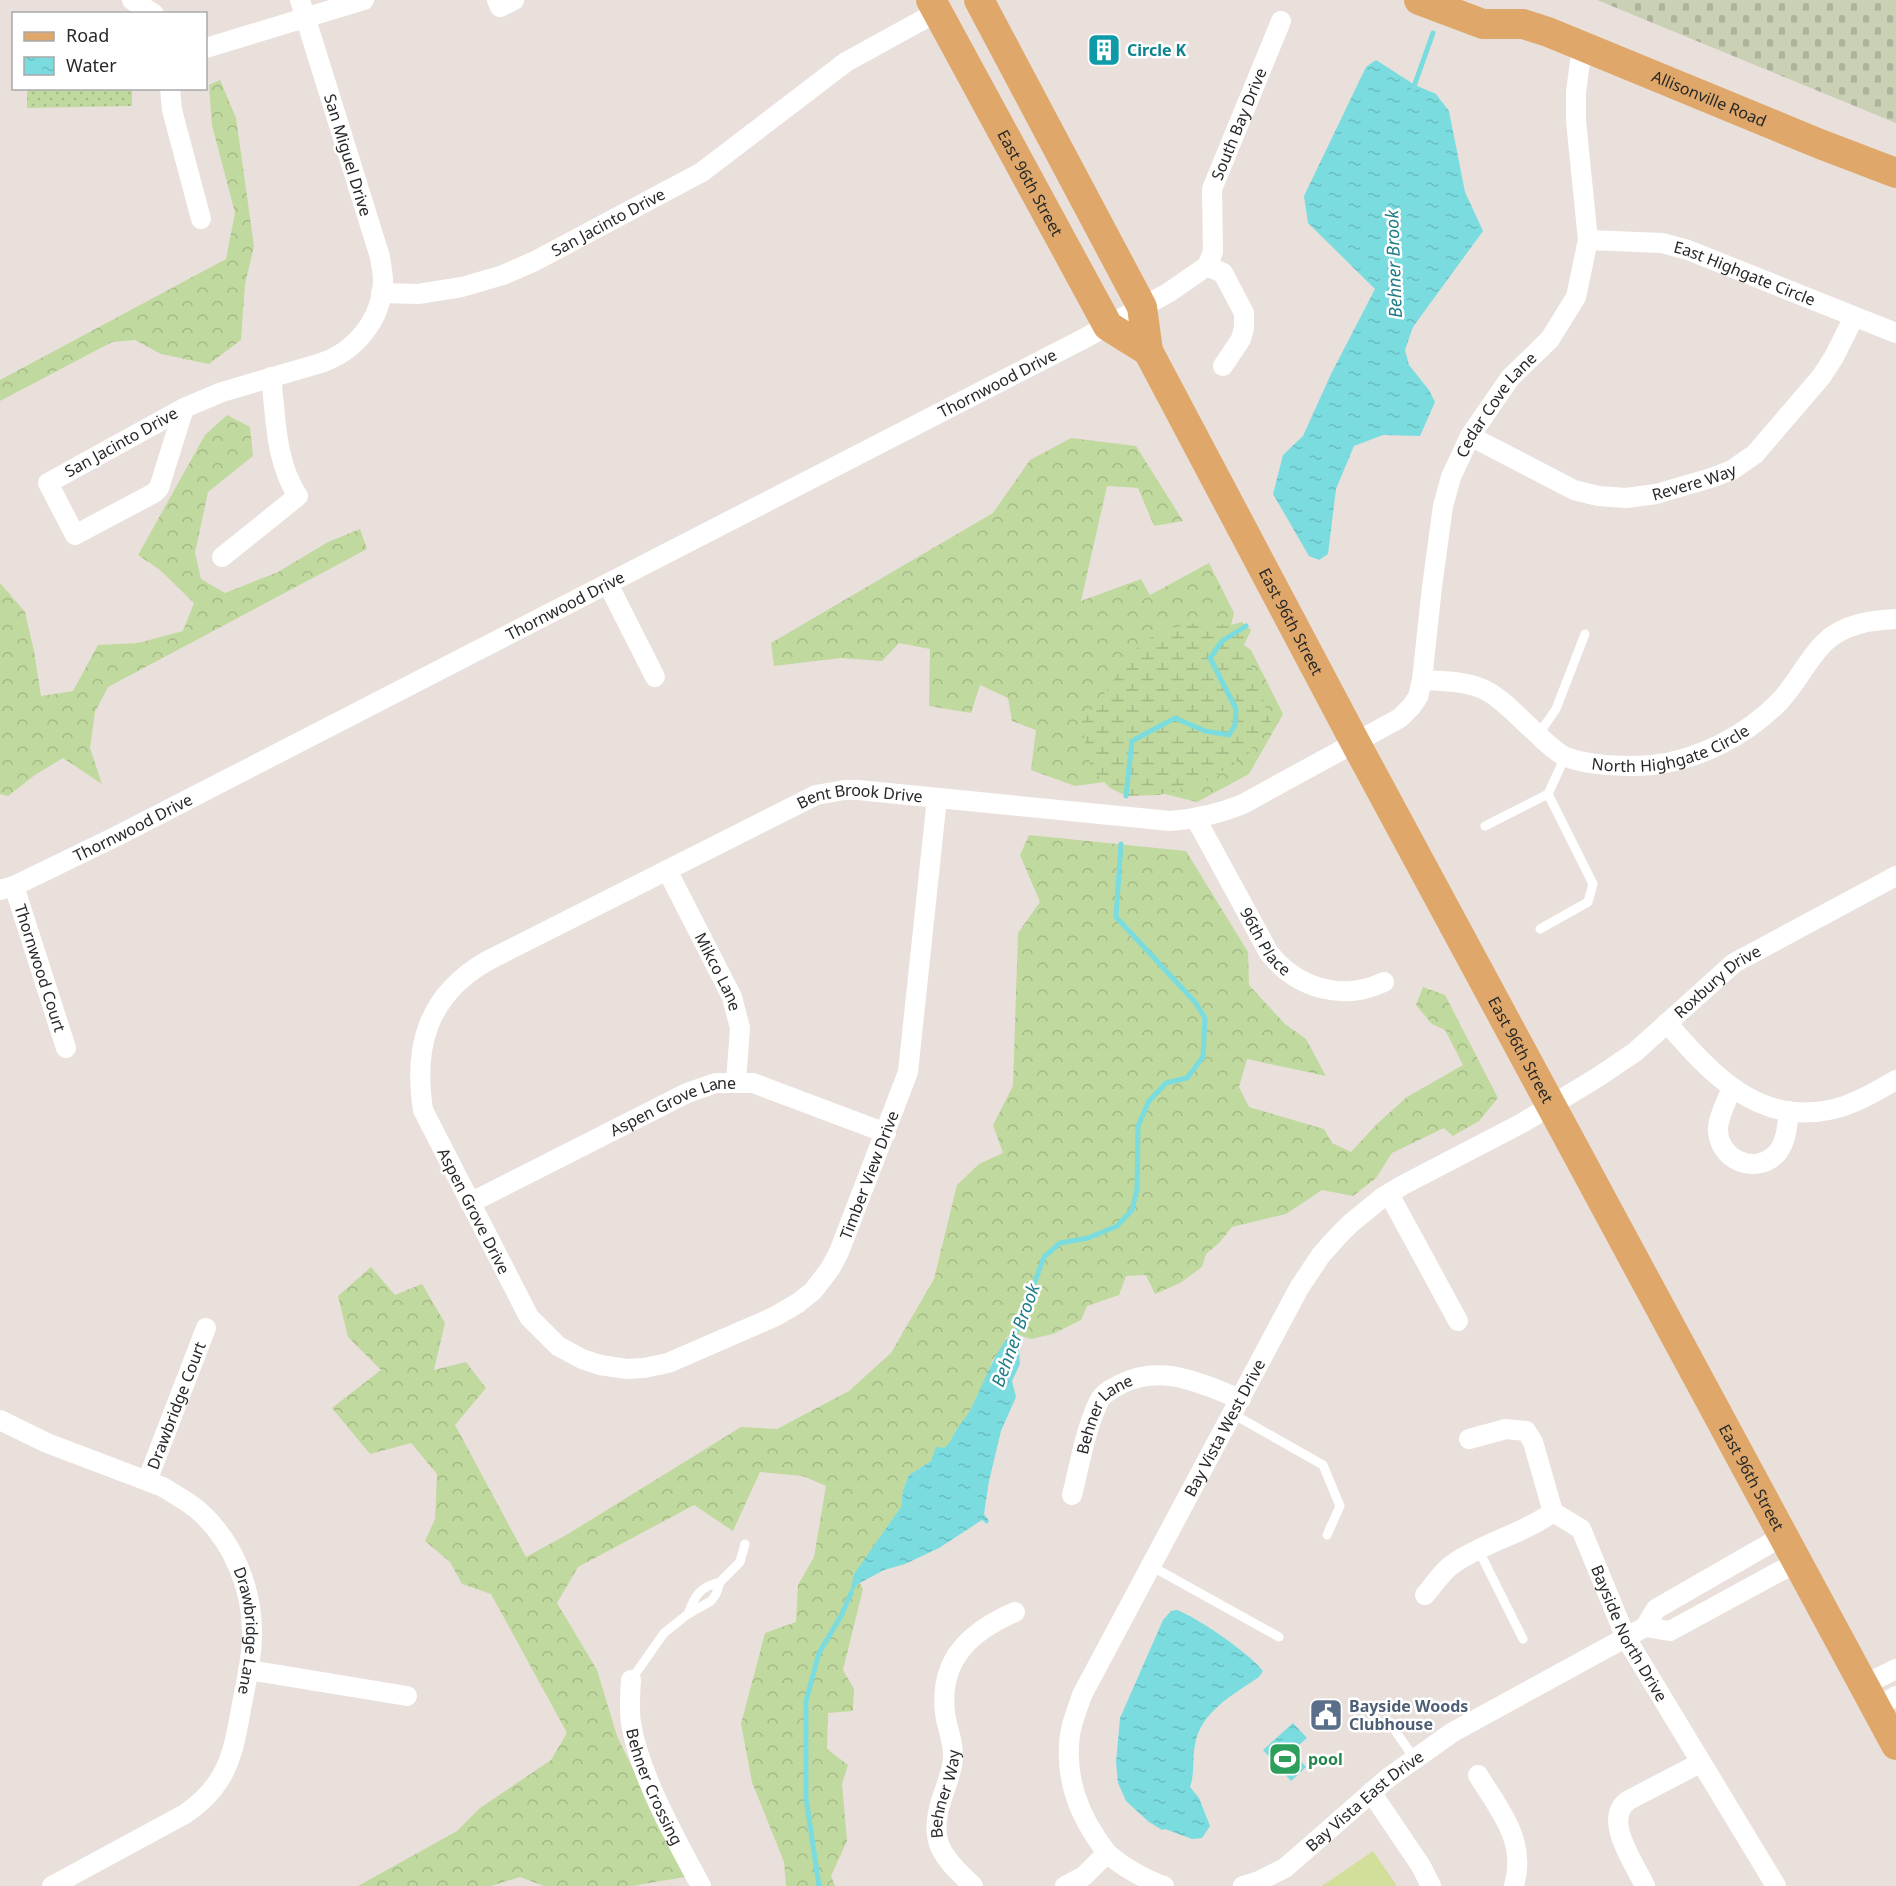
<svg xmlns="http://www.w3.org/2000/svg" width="1896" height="1886" viewBox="0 0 1896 1886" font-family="'Noto Sans',sans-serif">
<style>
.forest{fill:url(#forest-crowns)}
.wetland{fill:url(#wetland-marsh)}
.cemetery{fill:url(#cemetery-stones)}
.park{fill:url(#park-dots)}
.pitch{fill:#d2df9b}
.water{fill:url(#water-ripples)}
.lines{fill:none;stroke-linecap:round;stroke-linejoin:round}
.stream{stroke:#7adcdf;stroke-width:5}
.lane{stroke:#fff;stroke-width:9}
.street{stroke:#fff;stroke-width:20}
.primary{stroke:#dfa86a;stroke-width:30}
.labels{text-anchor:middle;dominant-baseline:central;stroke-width:5;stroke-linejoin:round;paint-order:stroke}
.culture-label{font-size:16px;font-weight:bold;fill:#0d838f;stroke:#fff;text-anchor:start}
.street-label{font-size:16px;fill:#282828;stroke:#fff}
.service-label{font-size:16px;font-weight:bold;fill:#4e5e75;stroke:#fff;text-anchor:start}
.leisure-label{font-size:16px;font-weight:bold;fill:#27864d;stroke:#fff;text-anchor:start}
.water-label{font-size:18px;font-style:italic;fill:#1d7c87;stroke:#fff}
</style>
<defs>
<pattern id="forest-crowns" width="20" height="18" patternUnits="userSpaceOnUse" patternTransform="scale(1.5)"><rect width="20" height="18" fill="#c0d99e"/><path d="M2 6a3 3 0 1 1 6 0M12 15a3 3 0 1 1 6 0" fill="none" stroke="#a5ba88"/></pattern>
<pattern id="wetland-marsh" width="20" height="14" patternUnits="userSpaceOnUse" patternTransform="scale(1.5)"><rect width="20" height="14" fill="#c0d99e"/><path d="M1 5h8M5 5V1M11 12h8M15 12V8" fill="none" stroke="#a5ba88"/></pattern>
<pattern id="cemetery-stones" width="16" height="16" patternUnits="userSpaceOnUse" patternTransform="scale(1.5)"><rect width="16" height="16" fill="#c9d0b4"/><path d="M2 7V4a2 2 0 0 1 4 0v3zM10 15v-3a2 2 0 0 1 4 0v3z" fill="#adb39b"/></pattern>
<pattern id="park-dots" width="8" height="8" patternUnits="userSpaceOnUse" patternTransform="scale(1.5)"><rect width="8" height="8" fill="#c0d99e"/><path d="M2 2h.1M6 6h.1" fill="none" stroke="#a5ba88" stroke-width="1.8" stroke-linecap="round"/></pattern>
<pattern id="water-ripples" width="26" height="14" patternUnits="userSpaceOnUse" patternTransform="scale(1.5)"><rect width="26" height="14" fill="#7adcdf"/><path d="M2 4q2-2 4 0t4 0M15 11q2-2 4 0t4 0" fill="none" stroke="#6abdbf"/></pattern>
</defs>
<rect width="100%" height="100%" fill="#e9e0db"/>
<path class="forest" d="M220,80L236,118L254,246L245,284L241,340L209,364L161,354L135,340L112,342L0,401V380L226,259L235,213L212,125L209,85Z
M227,415L250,427L253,456L208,492L195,553L201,579L225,593L278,572L328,542L360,529L367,549L108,687L95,712L90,748L102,784L63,758L35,775L8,796L0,794V583L25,612L34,651L41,696L73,691L98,645L138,643L183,631L194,603L160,570L138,555L205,435Z
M1071,438L1136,446L1183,521L1154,526L1138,488L1107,486L1081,601L1141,579L1150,595L1209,563L1234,613L1231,625L1244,645L1251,650L1283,714L1249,774L1197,802L1112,781L1075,786L1031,770L1036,730L1012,721L1008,698L980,685L971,713L929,706L930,649L899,643L882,661L841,658L774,666L771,643L993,513L1030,460Z
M1029,835L1186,851L1248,952L1249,985L1285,1024L1306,1039L1326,1076L1247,1059L1239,1087L1249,1107L1324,1129L1332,1143L1351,1152L1377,1124L1407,1097L1463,1065L1445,1030L1432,1024L1416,1005L1423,987L1445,995L1498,1098L1479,1121L1453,1136L1444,1128L1392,1153L1376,1178L1353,1196L1322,1190L1286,1214L1232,1227L1219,1243L1206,1254L1202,1267L1180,1283L1155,1294L1146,1275L1126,1276L1119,1295L1087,1306L1081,1320L1053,1334L1031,1339L1014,1333L1007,1337L1002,1349L993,1359L986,1378L968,1415L955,1431L952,1442L931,1461L909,1475L903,1490L901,1507L855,1574L863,1589L843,1670L854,1689L853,1711L828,1713L827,1749L848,1765L842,1784L847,1841L831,1876L835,1886H786L784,1862L752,1782L741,1724L765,1633L796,1622L798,1585L814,1557L826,1486L803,1476L760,1472L733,1531L694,1505L578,1567L557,1603L597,1670L617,1736L685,1877L632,1886H544L520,1877L491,1886H358L457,1831L480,1808L551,1760L567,1733L491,1594L462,1584L450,1562L425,1541L435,1519L437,1474L411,1443L370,1454L332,1408L381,1370L348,1337L338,1296L371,1267L395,1295L422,1284L445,1323L434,1370L466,1362L486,1388L455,1425L526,1557L568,1534L741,1427L777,1429L849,1391L891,1353L934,1279L957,1185L979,1164L1003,1153L993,1125L1013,1086L1018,933L1040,902L1020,855Z"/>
<path class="wetland" d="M1242,622L1251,630L1244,645L1271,723L1249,753L1209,780L1159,795L1126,796L1110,788L1091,769L1081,723L1109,688L1128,657L1144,641L1168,629L1195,623L1231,625Z"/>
<path class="cemetery" d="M1597,0H1896V123Z"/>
<path class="park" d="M27,89H132V106L27,108Z"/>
<path class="pitch" d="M1373,1851L1397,1886H1322Z"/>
<path class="water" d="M1376,60L1415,85L1436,94L1449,111L1465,192L1483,231L1413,327L1405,350L1409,365L1429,390L1435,402L1420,436L1383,435L1354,446L1336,489L1328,554L1319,560L1309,556L1273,494L1283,455L1303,436L1331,374L1375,289L1308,223L1304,196L1366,67Z
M1014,1333L1018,1334L1020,1364L1012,1381L1016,1397L1001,1431L989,1481L984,1514L989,1521L987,1524L982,1520L939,1548L905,1564L884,1570L858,1584L849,1597L854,1574L901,1507L903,1490L909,1475L931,1461L936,1447L944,1448C952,1442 952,1436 957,1429C960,1423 965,1419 968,1414C980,1394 997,1342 1014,1333Z
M1177,1610C1198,1618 1249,1653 1263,1671L1259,1677C1234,1694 1200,1712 1195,1745C1192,1760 1195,1773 1190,1787L1199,1798L1210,1826L1202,1838L1192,1839L1165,1829L1162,1830L1149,1822L1126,1801L1118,1783L1116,1762L1120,1718L1163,1620L1171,1611Z
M1293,1723L1307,1738L1292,1751L1306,1767L1291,1781L1263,1750Z"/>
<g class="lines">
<path class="stream" d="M1412,92L1433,33
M1126,796L1132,741L1175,718L1205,731L1229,735L1235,725L1236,709L1210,658L1222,641L1246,626
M1014,1338L1044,1257L1060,1243L1088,1238L1117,1226L1132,1210L1137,1190L1138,1126L1149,1101L1166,1083L1187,1078L1203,1057L1205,1018L1195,1002L1116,917L1121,844
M819,1886L806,1798V1701L819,1653L841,1616L851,1593"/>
<path class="lane" d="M1538,735L1556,709L1585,634
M1485,826L1548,794
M1540,929L1588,902L1593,884L1548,794L1565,757
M1233,1414L1323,1465L1340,1506L1327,1535
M1478,1549L1523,1639
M1151,1566L1279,1637
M688,1614C695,1595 700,1587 720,1582
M631,1680L664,1633L688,1614L711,1601L716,1594L720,1582L740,1562L745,1544
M1394,1729L1414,1758"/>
<g class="street">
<path d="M132,0L154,14"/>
<path d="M497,0L500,7L514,0"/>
<path d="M206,48L364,0"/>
<path d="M170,88L172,110L201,219"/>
<path id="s1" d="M1588,240L1662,243L1688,250L1896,333"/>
<path id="s2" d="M381,293L418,294L462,287L503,275L535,261L702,172L846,62L937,12"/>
<path id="s3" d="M1223,366L1241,339L1244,328V313L1223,273L1207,266L1213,252L1212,189L1281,21"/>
<path d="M184,408L222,392L321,363C356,351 382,319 383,281C383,273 381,265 380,257L300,0"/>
<path d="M184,408L159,488L154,493L75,535L48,483Z"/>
<path id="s4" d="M1470,436L1574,490L1598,496L1626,498L1656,494L1711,478L1732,470L1755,454L1821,377L1834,357L1854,317"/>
<path d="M222,557L298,496C275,462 276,417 271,377"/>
<path d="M608,584L655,677"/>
<path id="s5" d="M1422,680C1443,681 1466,681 1485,690C1503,699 1519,718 1534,731C1543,740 1555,752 1566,757C1589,766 1627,767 1652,765C1699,760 1747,735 1780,701C1797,683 1807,660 1824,643C1843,624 1871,620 1896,619"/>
<path id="s6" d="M937,798L908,1072L839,1252L830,1269L813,1291L798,1303L774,1317L668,1363L644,1368L627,1369L600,1365L582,1359L558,1346L529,1317L423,1110C413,1046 428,995 487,961L816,795L844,790H858L1170,821C1196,819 1219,814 1243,804L1400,718L1411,707L1418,697L1422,680L1432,587L1443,506L1451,477L1470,436L1510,378L1550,339L1576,297L1588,240L1576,121V92L1582,47"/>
<path id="s7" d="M1196,819L1269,953C1297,988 1342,1002 1384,982"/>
<path id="s8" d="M667,870L732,997L740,1028L736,1082"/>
<path id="s9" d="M14,886L66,1048"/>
<path id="s10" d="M0,890L14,886L117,836L1085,338L1168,293L1207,266"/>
<path d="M1667,1023C1710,1072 1756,1125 1829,1110C1852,1106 1875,1092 1896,1080"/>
<path d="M1732,1088C1727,1101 1719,1114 1718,1128C1717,1160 1757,1177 1778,1152C1787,1140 1787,1125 1789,1111"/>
<path d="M1389,1194L1458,1321"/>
<path id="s11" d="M470,1203L687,1093L716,1083H753L886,1133"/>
<path id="s12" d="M0,1420L47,1443L163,1487C175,1495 187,1501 198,1510C233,1541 253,1589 252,1636C252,1659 246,1682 242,1704C233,1753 229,1784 185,1814L52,1886"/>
<path id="s13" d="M1469,1439L1506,1429L1526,1431L1533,1442L1553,1512L1581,1529L1626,1638L1776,1886"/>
<path id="s14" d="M147,1481L206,1328"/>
<path id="s15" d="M1072,1495C1080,1464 1085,1430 1099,1401C1103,1393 1113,1388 1121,1384C1162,1363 1201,1384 1241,1399"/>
<path d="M1425,1595C1434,1585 1442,1571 1453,1564C1484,1542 1523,1534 1553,1512"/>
<path d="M1645,1627L1670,1631L1797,1562"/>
<path d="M248,1670L407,1696"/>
<path id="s16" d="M631,1680C630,1694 629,1709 631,1723C639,1774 676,1840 701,1886"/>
<path d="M1864,1685L1896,1669"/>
<path d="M1877,1708L1896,1696"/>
<path d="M1478,1775C1500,1811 1527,1841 1514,1886"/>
<path d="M1371,1792L1421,1866L1431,1886"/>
<path id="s17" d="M973,1886C943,1857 927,1843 942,1798C946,1786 952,1772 953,1758C954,1743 947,1728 945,1713C939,1659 970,1632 1015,1612"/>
<path d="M1065,1886L1084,1876L1107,1853"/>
<path id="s18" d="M1164,1886C1146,1880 1123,1867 1108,1854C1104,1850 1101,1844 1097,1839C1076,1808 1065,1772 1070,1735C1072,1720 1078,1708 1082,1695L1299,1288L1321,1255L1338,1236L1351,1223L1383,1197L1403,1185L1524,1122L1598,1077L1635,1052L1734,963L1896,876"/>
<path id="s19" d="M1243,1886L1259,1881L1285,1868L1388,1778L1453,1732L1645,1627L1656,1609L1783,1536"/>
<path d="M1645,1886C1635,1864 1601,1818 1629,1800L1700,1763"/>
</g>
<g class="primary">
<path id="s20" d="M931,0L1108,326L1148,351"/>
<path id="s21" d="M979,0L1142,307L1148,351L1355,742L1896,1745"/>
<path id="s22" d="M1419,0L1483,24H1523L1548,32L1820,144L1896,173"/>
</g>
</g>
<defs>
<symbol id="building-square" viewBox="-11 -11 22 22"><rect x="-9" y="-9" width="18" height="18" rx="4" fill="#0f9aa8" stroke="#fff"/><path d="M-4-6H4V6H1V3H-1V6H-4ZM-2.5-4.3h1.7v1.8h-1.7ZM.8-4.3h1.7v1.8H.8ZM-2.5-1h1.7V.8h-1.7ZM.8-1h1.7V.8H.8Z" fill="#fff"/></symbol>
<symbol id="civic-square" viewBox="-11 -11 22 22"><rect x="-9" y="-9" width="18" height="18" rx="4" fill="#5c6f8a" stroke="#fff"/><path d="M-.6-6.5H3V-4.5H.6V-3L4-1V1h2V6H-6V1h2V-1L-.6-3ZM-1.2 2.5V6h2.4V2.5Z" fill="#fff"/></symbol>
<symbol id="stadium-square" viewBox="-11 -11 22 22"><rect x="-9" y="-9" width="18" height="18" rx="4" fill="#2e9e5b" stroke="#fff"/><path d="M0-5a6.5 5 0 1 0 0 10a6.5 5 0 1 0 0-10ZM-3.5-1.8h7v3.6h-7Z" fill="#fff"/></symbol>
</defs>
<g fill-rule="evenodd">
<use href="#building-square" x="1085" y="31" width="38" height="38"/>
<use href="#civic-square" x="1307" y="1696" width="38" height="38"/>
<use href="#stadium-square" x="1266" y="1740" width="38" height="38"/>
</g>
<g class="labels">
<g class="culture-label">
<text x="1127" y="50">Circle K</text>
</g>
<g class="street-label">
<text stroke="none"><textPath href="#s22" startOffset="309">Allisonville Road</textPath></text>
<text stroke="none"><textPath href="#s3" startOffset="270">South Bay Drive</textPath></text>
<text transform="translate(348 155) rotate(73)">San Miguel Drive</text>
<text stroke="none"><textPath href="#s20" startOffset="208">East 96th Street</textPath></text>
<text stroke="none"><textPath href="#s2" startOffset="242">San Jacinto Drive</textPath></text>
<text stroke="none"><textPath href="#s1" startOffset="162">East Highgate Circle</textPath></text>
<text stroke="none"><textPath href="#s10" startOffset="1119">Thornwood Drive</textPath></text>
<text stroke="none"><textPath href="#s6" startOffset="2556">Cedar Cove Lane</textPath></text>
<text transform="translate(121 442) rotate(-29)">San Jacinto Drive</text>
<text stroke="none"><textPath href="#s4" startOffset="240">Revere Way</textPath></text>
<text stroke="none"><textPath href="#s10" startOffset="633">Thornwood Drive</textPath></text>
<text stroke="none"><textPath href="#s21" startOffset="698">East 96th Street</textPath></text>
<text stroke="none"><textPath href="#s5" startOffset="278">North Highgate Circle</textPath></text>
<text stroke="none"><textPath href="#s6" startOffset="1653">Bent Brook Drive</textPath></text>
<text stroke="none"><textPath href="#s10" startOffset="147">Thornwood Drive</textPath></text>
<text stroke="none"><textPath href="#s7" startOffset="141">96th Place</textPath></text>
<text stroke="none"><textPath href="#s9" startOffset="86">Thornwood Court</textPath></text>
<text stroke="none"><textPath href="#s8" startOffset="114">Mikco Lane</textPath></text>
<text stroke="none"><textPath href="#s18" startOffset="1221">Roxbury Drive</textPath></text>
<text stroke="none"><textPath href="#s21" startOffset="1184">East 96th Street</textPath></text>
<text stroke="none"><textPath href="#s11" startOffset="226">Aspen Grove Lane</textPath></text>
<text transform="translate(869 1175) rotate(-69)">Timber View Drive</text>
<text transform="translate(474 1211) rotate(63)">Aspen Grove Drive</text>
<text stroke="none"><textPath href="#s14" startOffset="81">Drawbridge Court</textPath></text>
<text stroke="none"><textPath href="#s15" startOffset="90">Behner Lane</textPath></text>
<text stroke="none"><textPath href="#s18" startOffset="538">Bay Vista West Drive</textPath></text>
<text stroke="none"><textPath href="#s21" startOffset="1670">East 96th Street</textPath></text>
<text stroke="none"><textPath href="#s12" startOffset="354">Drawbridge Lane</textPath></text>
<text stroke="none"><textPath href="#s13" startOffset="292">Bayside North Drive</textPath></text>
<text stroke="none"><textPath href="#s16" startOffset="111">Behner Crossing</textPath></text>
<text stroke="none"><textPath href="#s17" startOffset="106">Behner Way</textPath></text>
<text stroke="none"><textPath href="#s19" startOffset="150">Bay Vista East Drive</textPath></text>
</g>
<g class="service-label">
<text x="1349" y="1706">Bayside Woods<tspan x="1349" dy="18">Clubhouse</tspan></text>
</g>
<g class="leisure-label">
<text x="1308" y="1759">pool</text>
</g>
<g class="water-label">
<text transform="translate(1393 264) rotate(-92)">Behner Brook</text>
<text transform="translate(1015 1335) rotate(-70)">Behner Brook</text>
</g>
</g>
<rect x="12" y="12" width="195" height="78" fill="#ffffff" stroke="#a9a9a9" stroke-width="1.5"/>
<rect x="24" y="32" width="30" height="9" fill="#dfa86a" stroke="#a9a9a9" stroke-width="1.5"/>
<text x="66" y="42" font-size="18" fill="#282828">Road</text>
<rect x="24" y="57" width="30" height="18" fill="url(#water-ripples)" stroke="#a9a9a9" stroke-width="1.5"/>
<text x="66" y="72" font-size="18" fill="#282828">Water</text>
</svg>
